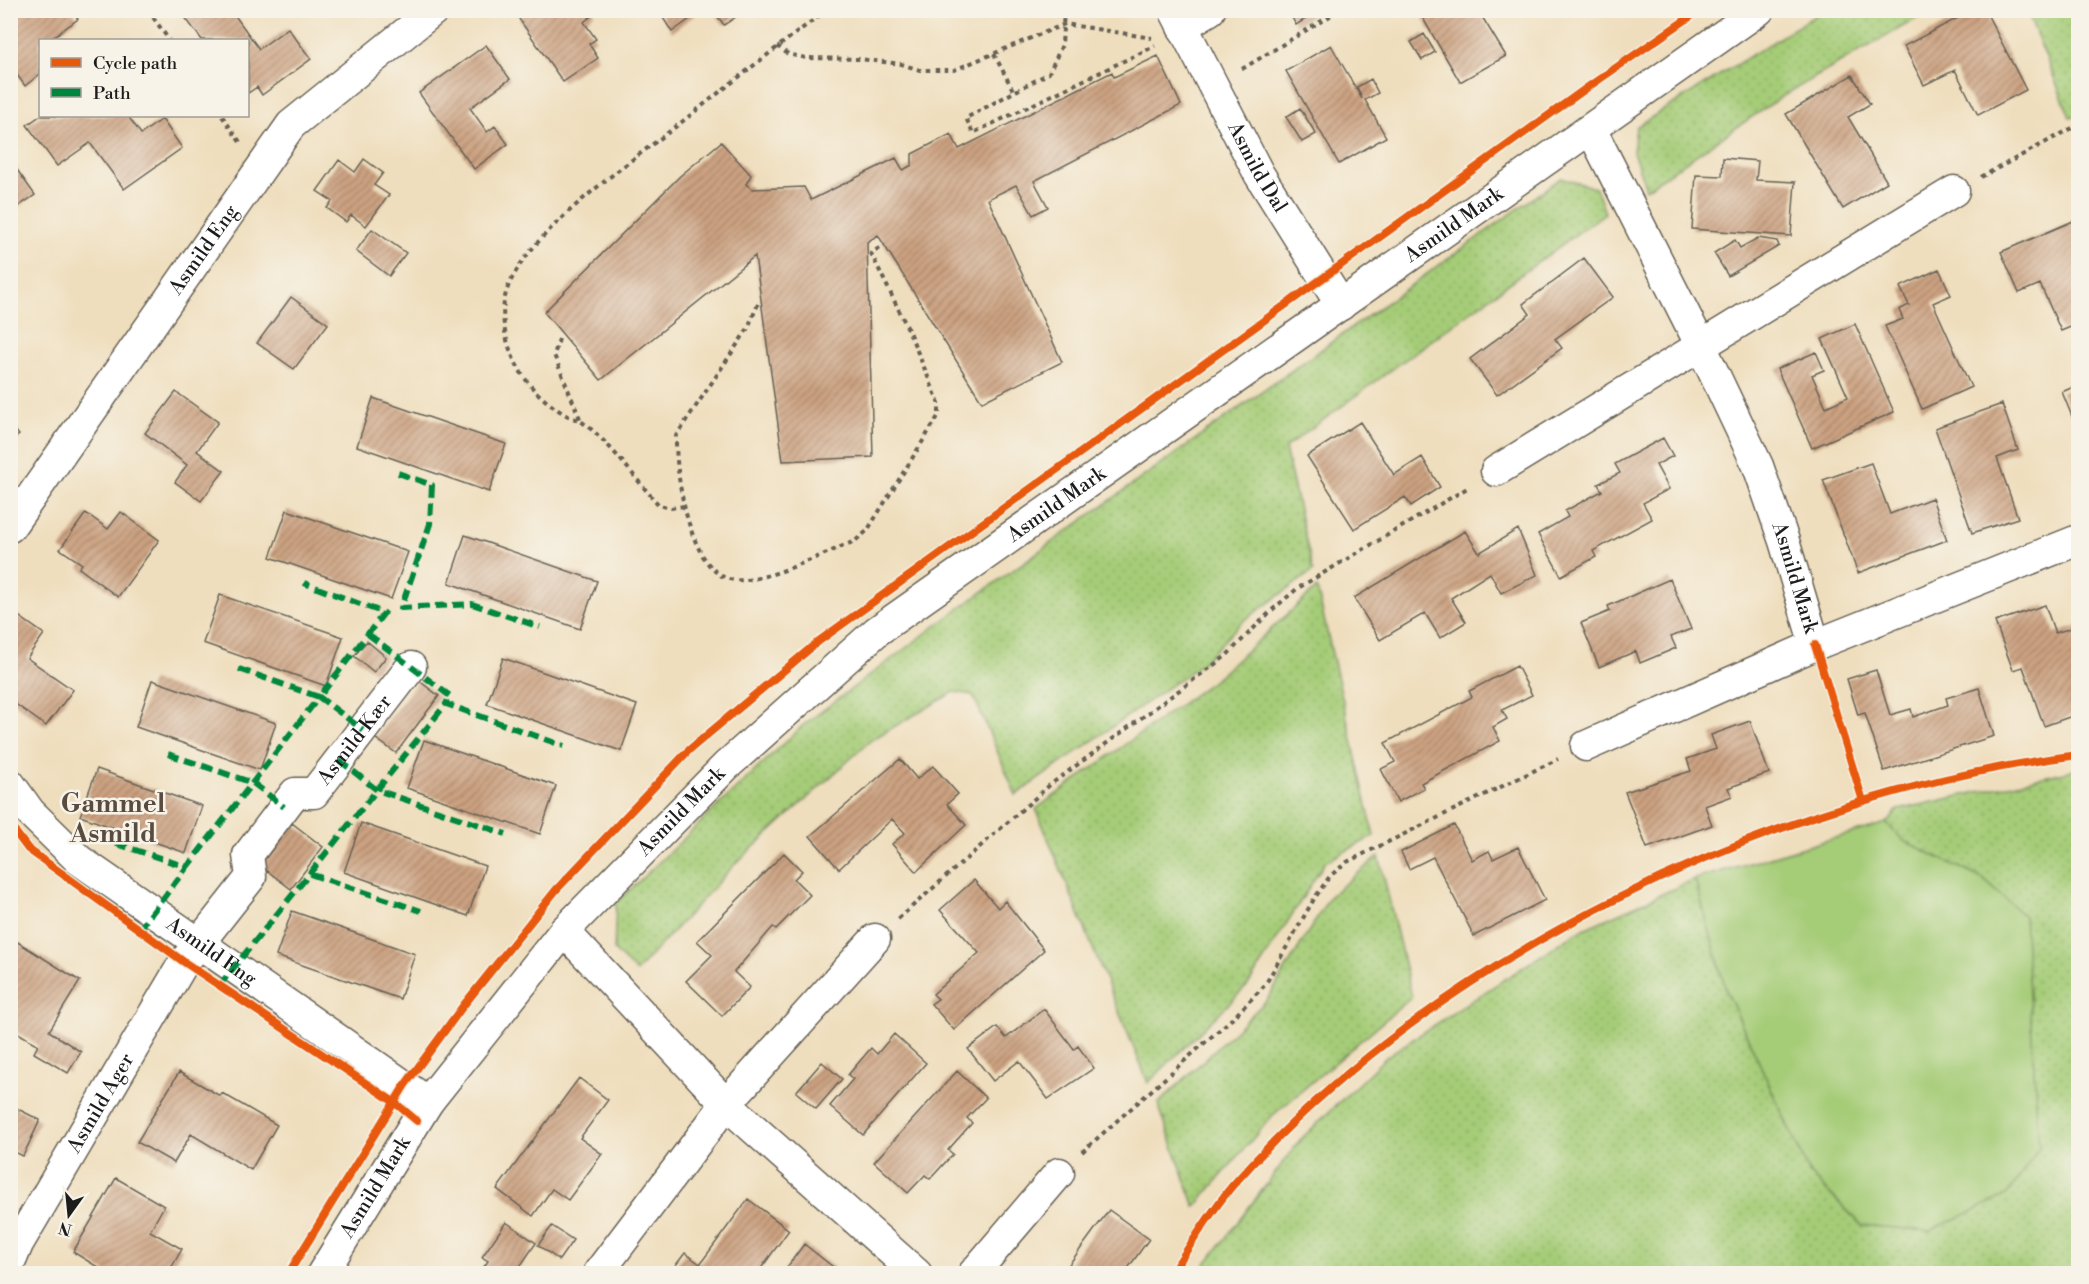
<svg xmlns="http://www.w3.org/2000/svg" width="2089" height="1284" viewBox="0 0 2089 1284" font-family="'Libre Bodoni',serif">
<style>
.grass{fill:url(#grass-dots);stroke:#60744a;stroke-width:1.5}
.green{fill:#a5cc77;stroke:#60744a;stroke-width:1.5}
.building{fill:url(#building-hatch)}
.lines{fill:none;stroke-linecap:round;stroke-linejoin:round}
.street-casing{stroke:#666054;stroke-width:33}
.path{stroke:#666054;stroke-width:4;stroke-dasharray:4.5 4.5;stroke-linecap:butt}
.street{stroke:#fff;stroke-width:30}
.quiet{stroke:#00873e;stroke-width:6;stroke-dasharray:12 6;stroke-linecap:butt}
.cycleway-casing{stroke:#f7f3e8;stroke-width:11}
.cycleway{stroke:#e8590c;stroke-width:8}
.labels{text-anchor:middle;dominant-baseline:central;stroke-width:5;stroke-linejoin:round;paint-order:stroke}
.street-label{font-size:20px;fill:#1c1c1c;stroke:#f7f3e8}
.district-label{font-size:26px;font-weight:bold;fill:#5a4b3f;stroke:#f7f3e8}
</style>
<defs>
<pattern id="grass-dots" width="8" height="8" patternUnits="userSpaceOnUse" patternTransform="scale(1.5)"><rect width="8" height="8" fill="#a5cc77"/><path d="M2 2h.1M6 6h.1" fill="none" stroke="#8daf66" stroke-width="1.8" stroke-linecap="round"/></pattern>
<pattern id="building-hatch" width="6" height="6" patternUnits="userSpaceOnUse" patternTransform="scale(1.5)"><rect width="6" height="6" fill="#cca281"/><path d="M-1 1l2-2M0 6l6-6M5 7l2-2" fill="none" stroke="#a58369"/></pattern>
</defs>
<rect width="100%" height="100%" fill="#f7f3e8"/>
<filter id="ink" filterUnits="userSpaceOnUse"><feTurbulence type="fractalNoise" baseFrequency=".0167" numOctaves="2"/><feDisplacementMap in="SourceGraphic" scale="12" xChannelSelector="R" yChannelSelector="G"/><feConvolveMatrix kernelMatrix="1 2 1 2 8 2 1 2 1" color-interpolation-filters="sRGB"/></filter>
<filter id="wash" filterUnits="userSpaceOnUse"><feTurbulence type="fractalNoise" baseFrequency=".008" numOctaves="4" result="noise"/><feDisplacementMap in="SourceGraphic" scale="24" xChannelSelector="R" yChannelSelector="G"/><feGaussianBlur stdDeviation="1.35" result="paint"/><feColorMatrix in="noise" values="0 0 0 0 0 0 0 0 0 0 0 0 0 0 0 0 0 1.4 0 .05"/><feComposite in="paint" operator="in"/></filter>
<g filter="url(#wash)">
<rect width="100%" height="100%" fill="#efdebd"/>
<path class="grass" d="M1824,10L1930,11L1786,94L1646,189L1633,152L1636,127Z
M2027,11H2078V115L2070,117Z
M1561,178L1596,188L1605,213L1285,448L1313,571L1242,622L1201,664L1016,795L973,695L954,692L871,740L734,865L636,972L614,950L616,903L802,726L950,615Z
M1317,588L1374,836L1325,862L1248,985L1148,1083L1036,809L1213,681Z
M2078,769V1273L1198,1274L1301,1139L1387,1056L1577,932L1695,879L1726,990L1810,1174L1862,1225L1930,1231L1983,879L1904,841L1886,823L1898,810Z
M1379,856L1412,997L1272,1116L1195,1207L1158,1104L1267,1000L1330,896Z"/>
<path class="green" d="M1886,823L1904,841L1983,879L2024,916L2039,1148L2007,1195L1930,1231L1862,1225L1810,1174L1726,990L1695,879Z"/>
<g id="blocks">
<path class="building" d="M10,10H72L78,19L49,40H40V74L25,86L10,65Z
M192,10H231L259,49L288,28L311,59L262,95L257,87L248,93V40H202L184,16Z
M531,10H593L595,13L584,22L596,39L589,44L598,58L563,82L519,19Z
M658,10H702L672,32Z
M713,10H746L724,25Z
M1288,10H1320L1296,25Z
M1418,10H1478L1506,56L1460,82Z
M1973,10H1985L2026,90L1978,115L1955,70L1924,85L1904,46Z
M1424,34L1435,52L1422,60L1411,42Z
M486,45L510,79L470,108L487,132L495,126L508,144L474,169L419,93Z
M1331,45L1362,99L1357,87L1371,79L1378,93L1365,100L1386,137L1339,164L1286,71Z
M1158,56L1181,105L1034,181L1048,207L1033,215L1016,185L988,199L1062,362L982,402L878,235L867,242L873,457L783,461L755,256L601,380L544,312L680,176L721,142L751,175L746,184L752,189L804,187L811,200L896,158L903,170L912,165V154L951,134L959,149L1112,72L1114,77Z
M1852,75L1870,104L1848,117L1887,182L1843,209L1786,114Z
M1300,108L1316,134L1302,142L1286,117Z
M40,116H128L141,134L162,119L182,148L124,189L90,143L57,166L27,125Z
M1723,158L1758,161L1756,180L1795,182L1791,236L1692,229L1696,175L1722,176Z
M364,159L383,173L374,185L389,195L366,226L351,215L346,222L327,208L332,201L317,191L339,160L355,172Z
M10,160L35,195L10,212Z
M2078,219V324L2061,331L2040,284L2019,293L2001,252Z
M372,229L406,253L389,276L356,251Z
M1758,238L1777,241L1779,246L1728,276L1714,253L1735,240L1740,248Z
M1584,258L1613,297L1555,339L1562,348L1497,395L1470,359L1530,314L1523,304Z
M1939,269L1951,295L1933,303L1971,387L1922,409L1885,326L1903,319L1899,310L1909,305L1900,287Z
M291,297L328,324L294,369L257,343Z
M1855,324L1894,412L1812,448L1777,369L1816,352L1824,370L1812,375L1826,407L1848,397L1822,339Z
M2078,385V431L2062,392Z
M176,392L218,422L197,451L224,471L201,501L175,482L187,465L145,433Z
M373,398L506,444L489,492L357,446Z
M2002,404L2018,450L1997,458L2018,518L1972,533L1935,428Z
M1360,422L1394,475L1422,457L1440,487L1411,506L1405,497L1354,529L1307,456Z
M10,424L19,435L10,441Z
M1663,438L1673,456L1656,465L1669,489L1643,503L1652,519L1593,551L1596,557L1561,576L1538,534L1568,517L1565,511L1602,491L1598,484L1620,473L1615,464Z
M1871,463L1890,514L1932,498L1947,540L1858,573L1823,480Z
M287,510L408,552L391,599L270,557Z
M121,512L159,540L118,597L79,568L82,564L60,549L86,513L108,529Z
M1518,529L1537,575L1501,593L1490,573L1451,598L1466,622L1440,638L1425,613L1380,640L1354,598L1465,531L1479,553Z
M465,535L597,581L580,629L449,583Z
M1670,579L1691,629L1671,637L1676,648L1640,663L1636,651L1599,667L1581,623L1610,611L1608,606Z
M220,595L343,637L326,686L203,643Z
M2045,605L2055,633L2078,626V678L2074,680L2078,694V714L2044,726L2023,667L2013,670L1995,622Z
M10,610L44,634L27,658L73,690L46,726L10,700Z
M367,641L386,657L374,672L354,656Z
M503,658L637,705L621,751L487,704Z
M1517,666L1532,695L1502,710L1507,719L1493,727L1500,741L1421,783L1424,788L1398,802L1381,769L1395,762L1385,743L1472,697L1469,691Z
M1876,670L1890,715L1911,709L1913,717L1948,705L1946,698L1979,688L1994,736L1884,771L1865,713L1858,715L1847,679Z
M152,680L276,723L260,770L136,727Z
M418,680L439,696L396,753L375,738Z
M1750,721L1769,773L1728,788L1732,796L1705,806L1712,825L1647,848L1625,792L1691,771L1687,759L1716,749L1711,735Z
M424,740L556,786L540,834L407,788Z
M900,759L917,779L933,766L958,794L947,804L966,825L916,872L892,844L905,833L892,819L839,869L810,836Z
M97,769L202,806L186,853L80,816Z
M292,823L323,847L291,889L260,865Z
M361,823L485,866L468,916L344,872Z
M1454,825L1472,860L1489,851L1493,859L1518,847L1545,900L1474,936L1433,857L1409,869L1401,852Z
M784,853L802,871L794,879L810,895L776,929L773,927L734,972L750,987L722,1016L686,981L712,955L697,941Z
M974,880L998,908L1005,901L1044,950L954,1030L931,1004L938,999L933,994L979,953L940,910Z
M292,911L415,954L400,999L276,956Z
M16,941L80,981L49,1031L81,1052L68,1073L34,1053L38,1045L10,1028V949Z
M1044,1009L1074,1049L1078,1046L1094,1068L1048,1099L1019,1061L993,1081L968,1049L997,1027L1006,1038Z
M894,1034L926,1063L863,1135L830,1106L853,1079L848,1075L871,1048L877,1054Z
M822,1062L842,1079L816,1109L796,1092Z
M957,1071L986,1098L967,1118L972,1123L948,1150L953,1154L930,1179L925,1175L908,1193L874,1162Z
M179,1072L220,1096L222,1093L277,1125L251,1170L191,1134L174,1163L137,1142Z
M579,1078L608,1100L580,1138L602,1154L568,1200L552,1189L533,1216L497,1189Z
M10,1105L40,1120L23,1156L10,1150Z
M116,1178L164,1206L150,1231L182,1249L170,1270L176,1274H132L127,1271L126,1274H109L73,1252Z
M748,1199L789,1230L757,1274H669L685,1253L700,1264Z
M1109,1210L1149,1239L1124,1274H1062Z
M506,1222L536,1243L515,1274H479L488,1261L482,1257Z
M552,1226L573,1240L559,1260L538,1245Z
M804,1244L842,1274H782Z"/>
</g>
</g>
<g filter="url(#ink)">
<use href="#blocks" fill-opacity="0" stroke="#666054" stroke-width="1.5"/>
<g class="lines">
<defs>
<g id="street">
<path id="s1" d="M1174,10L1259,174L1341,305"/>
<path d="M1182,27L1210,10"/>
<path id="s2" d="M1591,129L1701,346L1758,466L1784,541L1815,645"/>
<path d="M1496,471L1954,191"/>
<path id="s3" d="M10,527L291,125L434,10"/>
<path d="M1586,746L1815,645L2078,540"/>
<path id="s4" d="M10,784L30,812L79,860L428,1102"/>
<path d="M564,931L726,1104L917,1274"/>
<path id="s5" d="M10,1263L18,1244L184,962L251,877L248,855L295,793H314L411,667"/>
<path d="M599,1272L726,1104L875,939"/>
<path id="s6" d="M322,1274L428,1102L564,931L726,766L877,631L1759,10"/>
<path d="M973,1274L1059,1173"/>
</g>
</defs>
<use href="#street" class="street-casing"/>
<path class="path" d="M148,10L169,40
M1064,10L1062,45L1049,73L966,118L973,133L1155,46
M777,46L788,54L806,58L859,59L901,64L920,70H954L1065,24L1152,38
M994,54L1014,92
M1242,69L1340,10
M222,116L240,142
M1981,177L2078,125
M758,304L747,330L676,436C675,472 689,575 734,580C763,584 825,553 855,541L867,531L939,415V403L907,327L871,253L881,247
M559,339L554,355L581,421
M684,506L671,508L659,505C635,479 610,442 582,422C578,419 574,419 570,417C549,406 529,388 518,367C506,346 499,316 506,293C524,233 634,160 683,121C731,83 778,46 827,10
M898,919L1051,784L1226,656L1272,610L1298,588L1469,487
M1082,1152L1236,1015L1265,985L1314,899L1330,876L1347,862L1558,759"/>
<use href="#street" class="street"/>
<path class="quiet" d="M398,473L432,485L430,524L401,608L472,604L540,627
M368,634L450,696L446,704L564,746
M239,669L319,697L384,613L304,583
M168,754L253,783L284,807
M339,760L377,790L506,834
M99,838L187,867L319,697L363,730
M310,874L421,911
M139,930L187,867
M219,986L446,704"/>
<defs>
<path id="cycleway" d="M1815,645L1863,801
M10,825L28,849L184,962L394,1102L417,1121
M288,1274L405,1085L463,1006L556,890L689,750L819,641L1588,87L1700,10
M1171,1274C1191,1245 1210,1212 1233,1185C1435,955 1777,793 2078,755"/>
</defs>
<use href="#cycleway" class="cycleway-casing"/>
<use href="#cycleway" class="cycleway"/>
</g>
</g>
<g class="labels">
<g class="street-label">
<text stroke="none"><textPath href="#s1" startOffset="178">Asmild Dal</textPath></text>
<text stroke="none"><textPath href="#s6" startOffset="1560">Asmild Mark</textPath></text>
<text stroke="none"><textPath href="#s3" startOffset="338">Asmild Eng</textPath></text>
<text stroke="none"><textPath href="#s6" startOffset="1074">Asmild Mark</textPath></text>
<text stroke="none"><textPath href="#s2" startOffset="494">Asmild Mark</textPath></text>
<text stroke="none"><textPath href="#s5" startOffset="642">Asmild Kær</textPath></text>
<text stroke="none"><textPath href="#s6" startOffset="588">Asmild Mark</textPath></text>
<text stroke="none"><textPath href="#s4" startOffset="264">Asmild Eng</textPath></text>
<text stroke="none"><textPath href="#s5" startOffset="184">Asmild Ager</textPath></text>
<text stroke="none"><textPath href="#s6" startOffset="102">Asmild Mark</textPath></text>
</g>
<g class="district-label">
<text x="113" y="804">Gammel<tspan x="113" dy="30">Asmild</tspan></text>
</g>
</g>
<rect width="2089" height="1284" fill="none" stroke="#f7f3e8" stroke-width="36"/>
<rect x="39" y="39" width="210" height="78" fill="#f7f3e8" stroke="#9f9d96" stroke-width="1.5"/>
<rect x="51" y="58" width="30" height="9" fill="#e8590c" stroke="#9f9d96" stroke-width="1.5"/>
<text x="93" y="69" font-size="18" fill="#1c1c1c">Cycle path</text>
<rect x="51" y="88" width="30" height="9" fill="#00873e" stroke="#9f9d96" stroke-width="1.5"/>
<text x="93" y="99" font-size="18" fill="#1c1c1c">Path</text>
<g transform="translate(69 1215) rotate(195)" stroke="#f7f3e8" stroke-width="4.5" paint-order="stroke">
<path d="M0-4.5L10 22L0 15L-10 22Z" fill="#1c1c1c"/>
<text y="-9" font-size="16" font-weight="bold" text-anchor="middle" fill="#1c1c1c">N</text>
</g>
</svg>
